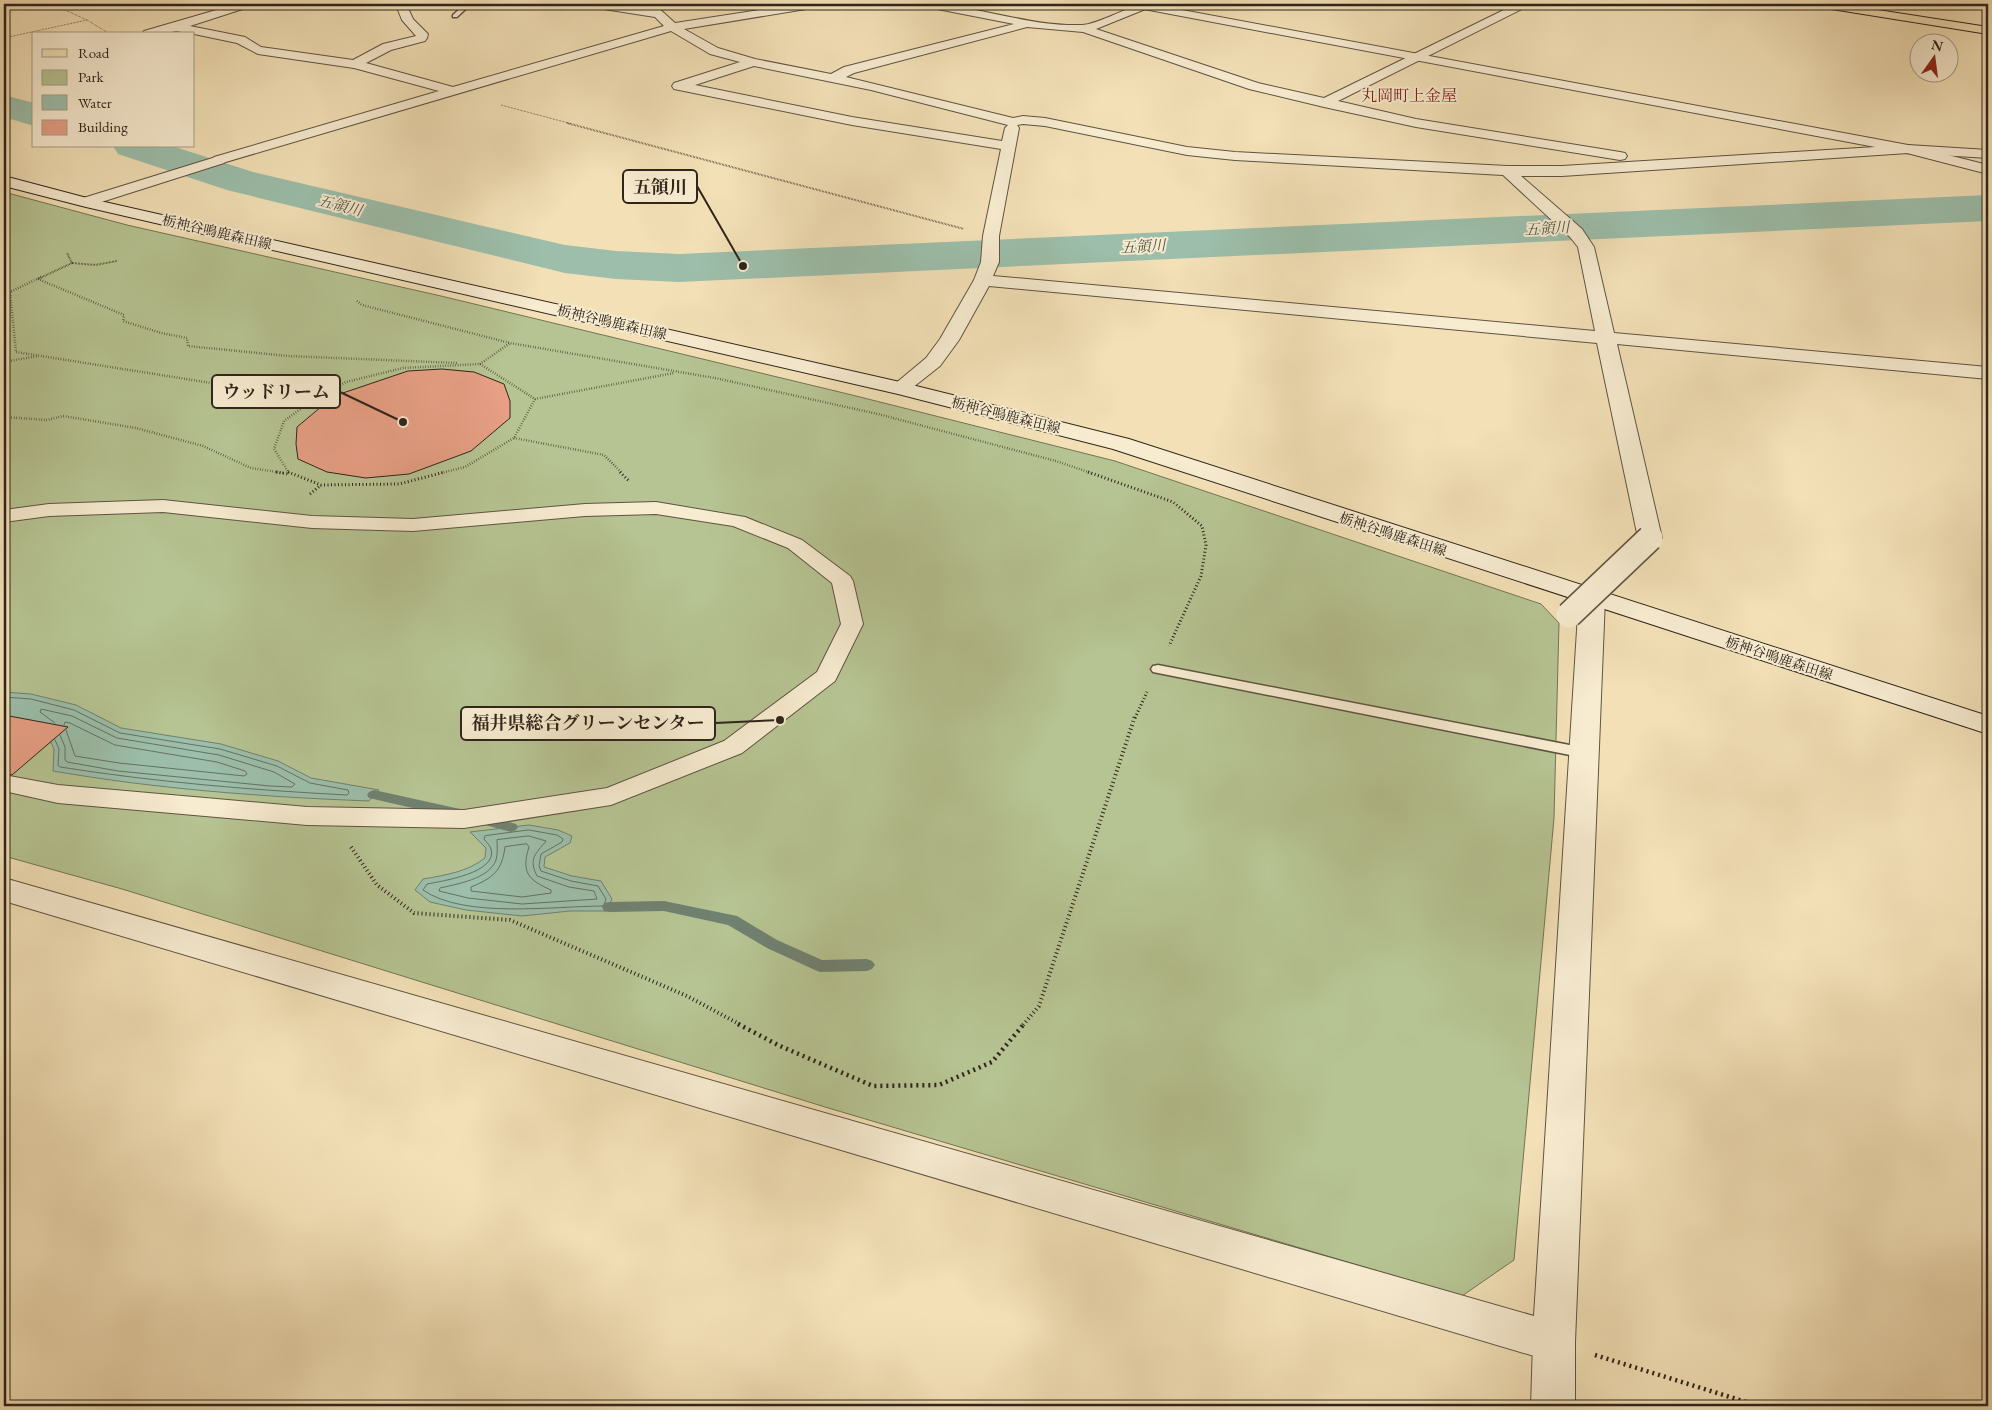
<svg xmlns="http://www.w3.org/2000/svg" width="1992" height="1410" viewBox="0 0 1992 1410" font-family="'EB Garamond','Noto Serif JP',serif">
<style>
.green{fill:#b6c392;stroke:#727456}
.water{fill:#9cbeaa;stroke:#708171}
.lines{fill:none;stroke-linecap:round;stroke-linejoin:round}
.shore{stroke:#657262;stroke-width:1}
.stream{fill:#708171;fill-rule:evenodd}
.river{fill:#9cbeaa;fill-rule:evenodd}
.building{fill:#e79f85;stroke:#2e251b}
.service-casing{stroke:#5f5442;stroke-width:3}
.pedestrian-casing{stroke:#5f5442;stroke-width:2}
.minor-casing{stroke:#5f5442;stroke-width:2}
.tertiary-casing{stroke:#5f5442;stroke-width:2}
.secondary-casing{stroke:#2e251b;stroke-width:2}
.primary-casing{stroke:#2e251b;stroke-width:2}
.path-far5{stroke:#2e251b;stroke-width:1;stroke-dasharray:0.5 1;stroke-linecap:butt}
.path-far4{stroke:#2e251b;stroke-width:2;stroke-dasharray:0.5 1;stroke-linecap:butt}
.path-far3{stroke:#2e251b;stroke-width:2.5;stroke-dasharray:0.5 2;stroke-linecap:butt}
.path-far2{stroke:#2e251b;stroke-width:3;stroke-dasharray:1 2.5;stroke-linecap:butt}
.path-far1{stroke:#2e251b;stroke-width:4;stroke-dasharray:1 3;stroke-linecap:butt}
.path{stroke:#2e251b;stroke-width:4.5;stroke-dasharray:2 4;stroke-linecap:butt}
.service{fill:#f7ebd0;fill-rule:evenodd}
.pedestrian{fill:#f7ebd0;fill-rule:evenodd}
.minor{fill:#f7ebd0;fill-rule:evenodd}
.tertiary{fill:#f7ebd0;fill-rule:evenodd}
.secondary{fill:#f7ebd0;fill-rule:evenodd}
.primary{fill:#f3e0b7;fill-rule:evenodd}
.minor-bridge-casing{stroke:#5f5442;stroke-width:28;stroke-linecap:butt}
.minor-bridge{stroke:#f7ebd0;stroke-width:25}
.labels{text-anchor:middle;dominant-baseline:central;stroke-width:4;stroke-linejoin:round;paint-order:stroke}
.far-street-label{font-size:14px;fill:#2e251b;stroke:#f7ebd0}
.far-water-label{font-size:15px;font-style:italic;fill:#4f5346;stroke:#f7ebd0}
.far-quarter-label{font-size:16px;fill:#7a1f14;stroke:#f7ebd0}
.leader{fill:none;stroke:#2e251b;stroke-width:2}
.callout-dot{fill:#2e251b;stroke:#f7ebd0;stroke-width:2}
.callout{fill:#f7ebd0;stroke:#2e251b;stroke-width:2}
.callout-label{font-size:18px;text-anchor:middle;font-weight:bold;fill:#2e251b}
</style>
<rect width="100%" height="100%" fill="#f3e0b7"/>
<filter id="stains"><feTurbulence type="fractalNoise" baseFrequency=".004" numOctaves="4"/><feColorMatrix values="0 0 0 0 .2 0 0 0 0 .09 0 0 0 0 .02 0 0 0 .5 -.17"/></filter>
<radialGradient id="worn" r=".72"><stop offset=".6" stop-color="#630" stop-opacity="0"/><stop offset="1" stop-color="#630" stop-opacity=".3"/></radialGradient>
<path class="green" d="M4,192L127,225L441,296L852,395L1115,461L1541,604L1559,623L1554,818L1514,1260L1462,1296L825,1107L122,889L4,856Z"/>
<path class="water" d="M4,692L31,694L76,705L121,728L221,744L278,761L311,778L379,790L369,801C263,797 157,789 53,771L54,749L44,728L4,716Z
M529,825L558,830L572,836L570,843L545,857L544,867L572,876L601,881L612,899L607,911H570L522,916L466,910L430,902L415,890L423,879C446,875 467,872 485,858L486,848L470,832Z"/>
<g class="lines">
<path class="shore" d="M4,697L31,699L74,710L120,733L220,749L277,766L310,783L348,790L349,793L347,795C251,790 155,782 60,767L58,765L59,749L55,740
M55,723L40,712L41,709L72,716L117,738L219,755L274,772L295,784L292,787L270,786L118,771L67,762L65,760V747L60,735
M64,725L65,722L70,723L115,745L217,762L245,771L247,774L244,776L119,763L75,756L66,730
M529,830L557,835L563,839L562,842L541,854L539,866L541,871L571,881L598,886L606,899L604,906C555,906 464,919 423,890L427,884C442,881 498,873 491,849C490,845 486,842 484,839L485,836Z
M529,836L546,841C536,854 528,858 537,876L569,887L594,891L597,899L522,904L468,898L439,891L440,888C457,884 489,879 496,860C498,854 497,846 497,840Z
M527,844L529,847C521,872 528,880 551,890V893L522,897L471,891V887C493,878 502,871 505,847Z"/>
<path class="stream" d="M374,790L460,809L465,811L467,814L465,817L460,819L369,798L367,795L369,792Z
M479,814L516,824L518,827L516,830L511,832L474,822L472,819L474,816Z
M664,901L737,916L777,940L822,960L867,959L872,961L875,965L872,969L867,971L820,972L815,970L767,948L728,925L664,911L609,912L604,911L602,907L604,903L609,902Z"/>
<path class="river" d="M4,95L34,103V126L4,117Z
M113,146H172L253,172L565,245L616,251L679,254L1988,195V221L679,282L616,279L565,273L227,190L118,154Z"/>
</g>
<path class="building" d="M442,369L474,372L504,384L510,401V418L471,451L409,474L366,478L327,472L298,459L296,444L297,427L334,396L408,371Z
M4,715L68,727L12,775L4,773Z"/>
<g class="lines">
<defs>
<path id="service" d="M465,4H471L457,17H453V15Z
M1158,665L1585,748L1591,749L1593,753L1591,757L1585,758L1153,672L1151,669L1153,666Z"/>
<path id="pedestrian" d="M163,500L312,516L413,519L585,504L656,502L745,517L802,540L850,576L853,581L863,624L835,681L742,753L611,805L464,828L307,825L58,803L4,791V775L58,785L307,807L464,810L607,788L724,741L817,672L841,624L832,583L788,548L733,526L656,514L585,516L413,531L312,528L163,512L49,516L4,522V510L49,504Z"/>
<path id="minor" d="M237,4H254L252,6L190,26L245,37L261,47L353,60L383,44L416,36L402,20L398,10L389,4H403L407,6L413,19L428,34L427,38L425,41L391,50L366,63L453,87L664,26L655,17L591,7L586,4H612L646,9L643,4H654L675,23L798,4H823L818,7L684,29L718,48L755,59L831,74L844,67L1014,24L927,7L922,4C975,4 1028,27 1082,25C1094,25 1126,9 1140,4H1148L1150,6L1148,8L1096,29L1258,83L1324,98L1516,4H1529L1528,6L1338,101L1416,119L1620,152L1625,153L1627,156L1625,159L1620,160L1416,127L1324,107L1249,89L1083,32L1027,27L854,73L846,77L1013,118L1023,116L1045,118L1187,147L1235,152L1507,166H1562L1908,145L1988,150V158L1908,153L1562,176H1521L1582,229L1594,247L1614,333L1988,367V379L1617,344L1662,538L1658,543L1650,545L1642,543L1638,538L1597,343L989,286L959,340L940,366L907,392L900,394L893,392L890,388L926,358L940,339L974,280L981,262L983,236L1001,149L852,125L674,89L672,86L674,83L740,62L710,54L671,31L219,164L214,163L212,160L214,157L439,91L354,68L258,54L237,43L194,34L176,31L163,34H142L144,31ZM754,66L871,90L1008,125L1005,128L1002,141L852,117L695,85ZM1023,124L1045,126L1187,155L1235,160L1503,175L1570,237L1578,247L1595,331L993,276L999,262V236L1019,128L1017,125Z
M1554,1322L1569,1328L1575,1342V1406H1531L1533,1342L1539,1328Z"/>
<path id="tertiary" d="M1135,4H1150L1908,145L1988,165V174L1907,153L1144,9L1136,6Z
M219,156L224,157L226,160L224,163L92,205H80L78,202L80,199Z
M1592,590L1601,593L1605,598L1575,1342L1569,1356L1554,1362L4,901V878L1534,1316L1579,598L1583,593Z"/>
<path id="secondary" d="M4,176L87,198L900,382L1129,439L1988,716V734L1113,449L898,394L86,207L4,186Z"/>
<path id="primary" d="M1813,4H1839L1988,27V34L1819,7Z"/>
</defs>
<use href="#service" class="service-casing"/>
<use href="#pedestrian" class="pedestrian-casing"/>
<use href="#minor" class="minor-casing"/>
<use href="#tertiary" class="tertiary-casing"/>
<use href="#secondary" class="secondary-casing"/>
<use href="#primary" class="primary-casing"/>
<path class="path-far5" d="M52,4L87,20L110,34
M1449,4L1461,6
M4,38L87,20
M501,105L572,124"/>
<path class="path-far4" d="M567,123L964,229
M72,263L95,265L117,261
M38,279L72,263L67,253"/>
<path class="path-far3" d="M41,277L10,292L16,352L312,399
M38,279L124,315L123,321L161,333L187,338L188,346L288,356L457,363
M4,293L10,292
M357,301L362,305L510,343L715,378L878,414L1056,461L1091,473
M4,362L38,356
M480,364L510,343
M535,399L674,373
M4,417L47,420L63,416L136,428L203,446L251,468L284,473
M514,438L604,455L622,473
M289,473L274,449L284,421L313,400L346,382L403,368L480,364L535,399L514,438L465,467L441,473"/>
<path class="path-far2" d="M276,472L288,474
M288,472L321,485L399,484L445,472
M620,472L629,481
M1088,472L1173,502L1202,526L1206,545L1201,576L1169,646
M310,494L321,485
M1135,718L1147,692"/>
<path class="path-far1" d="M351,847L377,885L414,913L510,920L687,996L741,1025
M1023,1025L1039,1006L1135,716"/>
<path class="path" d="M738,1024L780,1046L873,1086L939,1085L992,1062L1024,1024
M1595,1355L1759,1406"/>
<use href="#service" class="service"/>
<use href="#pedestrian" class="pedestrian"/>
<use href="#minor" class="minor"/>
<use href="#tertiary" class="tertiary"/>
<use href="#secondary" class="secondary"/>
<use href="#primary" class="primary"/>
<defs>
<path id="minor-bridge" d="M1569,615L1650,538"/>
</defs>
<use href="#minor-bridge" class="minor-bridge-casing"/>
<use href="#minor-bridge" class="minor-bridge"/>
</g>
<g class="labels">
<g class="far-street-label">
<text transform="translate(217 232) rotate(13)">栃神谷鳴鹿森田線</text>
<text transform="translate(612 322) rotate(13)">栃神谷鳴鹿森田線</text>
<text transform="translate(1006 415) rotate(14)">栃神谷鳴鹿森田線</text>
<text transform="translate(1393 534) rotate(18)">栃神谷鳴鹿森田線</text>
<text transform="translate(1779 658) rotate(18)">栃神谷鳴鹿森田線</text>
</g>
<g class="far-water-label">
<text transform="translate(340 205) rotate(14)">五領川</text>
<text transform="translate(1547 228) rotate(-3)">五領川</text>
<text transform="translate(1143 246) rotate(-3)">五領川</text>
</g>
<g class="far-quarter-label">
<text x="1409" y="95">丸岡町上金屋</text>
</g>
</g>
<path class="leader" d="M743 266L697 186M403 422L340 392M780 720L715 723"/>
<g class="callout-dot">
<circle cx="743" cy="266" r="5"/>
<circle cx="403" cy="422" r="5"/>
<circle cx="780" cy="720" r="5"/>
</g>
<g class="callout">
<rect x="623" y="170" width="74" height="33" rx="5"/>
<rect x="212" y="375" width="128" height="33" rx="5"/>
<rect x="461" y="707" width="254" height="33" rx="5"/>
</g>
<g class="callout-label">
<text x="660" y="193">五領川</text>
<text x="276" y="398">ウッドリーム</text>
<text x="588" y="729">福井県総合グリーンセンター</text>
</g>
<rect width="1992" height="1410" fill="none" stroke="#f3e0b7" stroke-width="20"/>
<rect x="5" y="5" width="1982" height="1400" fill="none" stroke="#2e251b" stroke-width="2.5"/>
<rect x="10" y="10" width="1972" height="1390" fill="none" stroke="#2e251b"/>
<rect x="32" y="32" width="162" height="115" fill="#f7ebd0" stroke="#a79c88"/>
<rect x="42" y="49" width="25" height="8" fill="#f3e0b7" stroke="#a79c88"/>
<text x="78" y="58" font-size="15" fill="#2e251b">Road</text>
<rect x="42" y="70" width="25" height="15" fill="#b6c392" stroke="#a79c88"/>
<text x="78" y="82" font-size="15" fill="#2e251b">Park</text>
<rect x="42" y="95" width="25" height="15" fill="#9cbeaa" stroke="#a79c88"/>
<text x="78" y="108" font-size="15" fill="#2e251b">Water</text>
<rect x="42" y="120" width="25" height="15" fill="#e79f85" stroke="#a79c88"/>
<text x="78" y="132" font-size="15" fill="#2e251b">Building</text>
<g transform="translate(1934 58) rotate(14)"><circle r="24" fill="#f7ebd0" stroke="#a79c88"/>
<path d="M0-4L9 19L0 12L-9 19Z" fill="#8f2418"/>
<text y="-8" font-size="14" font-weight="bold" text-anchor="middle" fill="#2e251b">N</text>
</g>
<rect width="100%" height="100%" filter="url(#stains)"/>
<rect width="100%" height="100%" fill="url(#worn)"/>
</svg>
